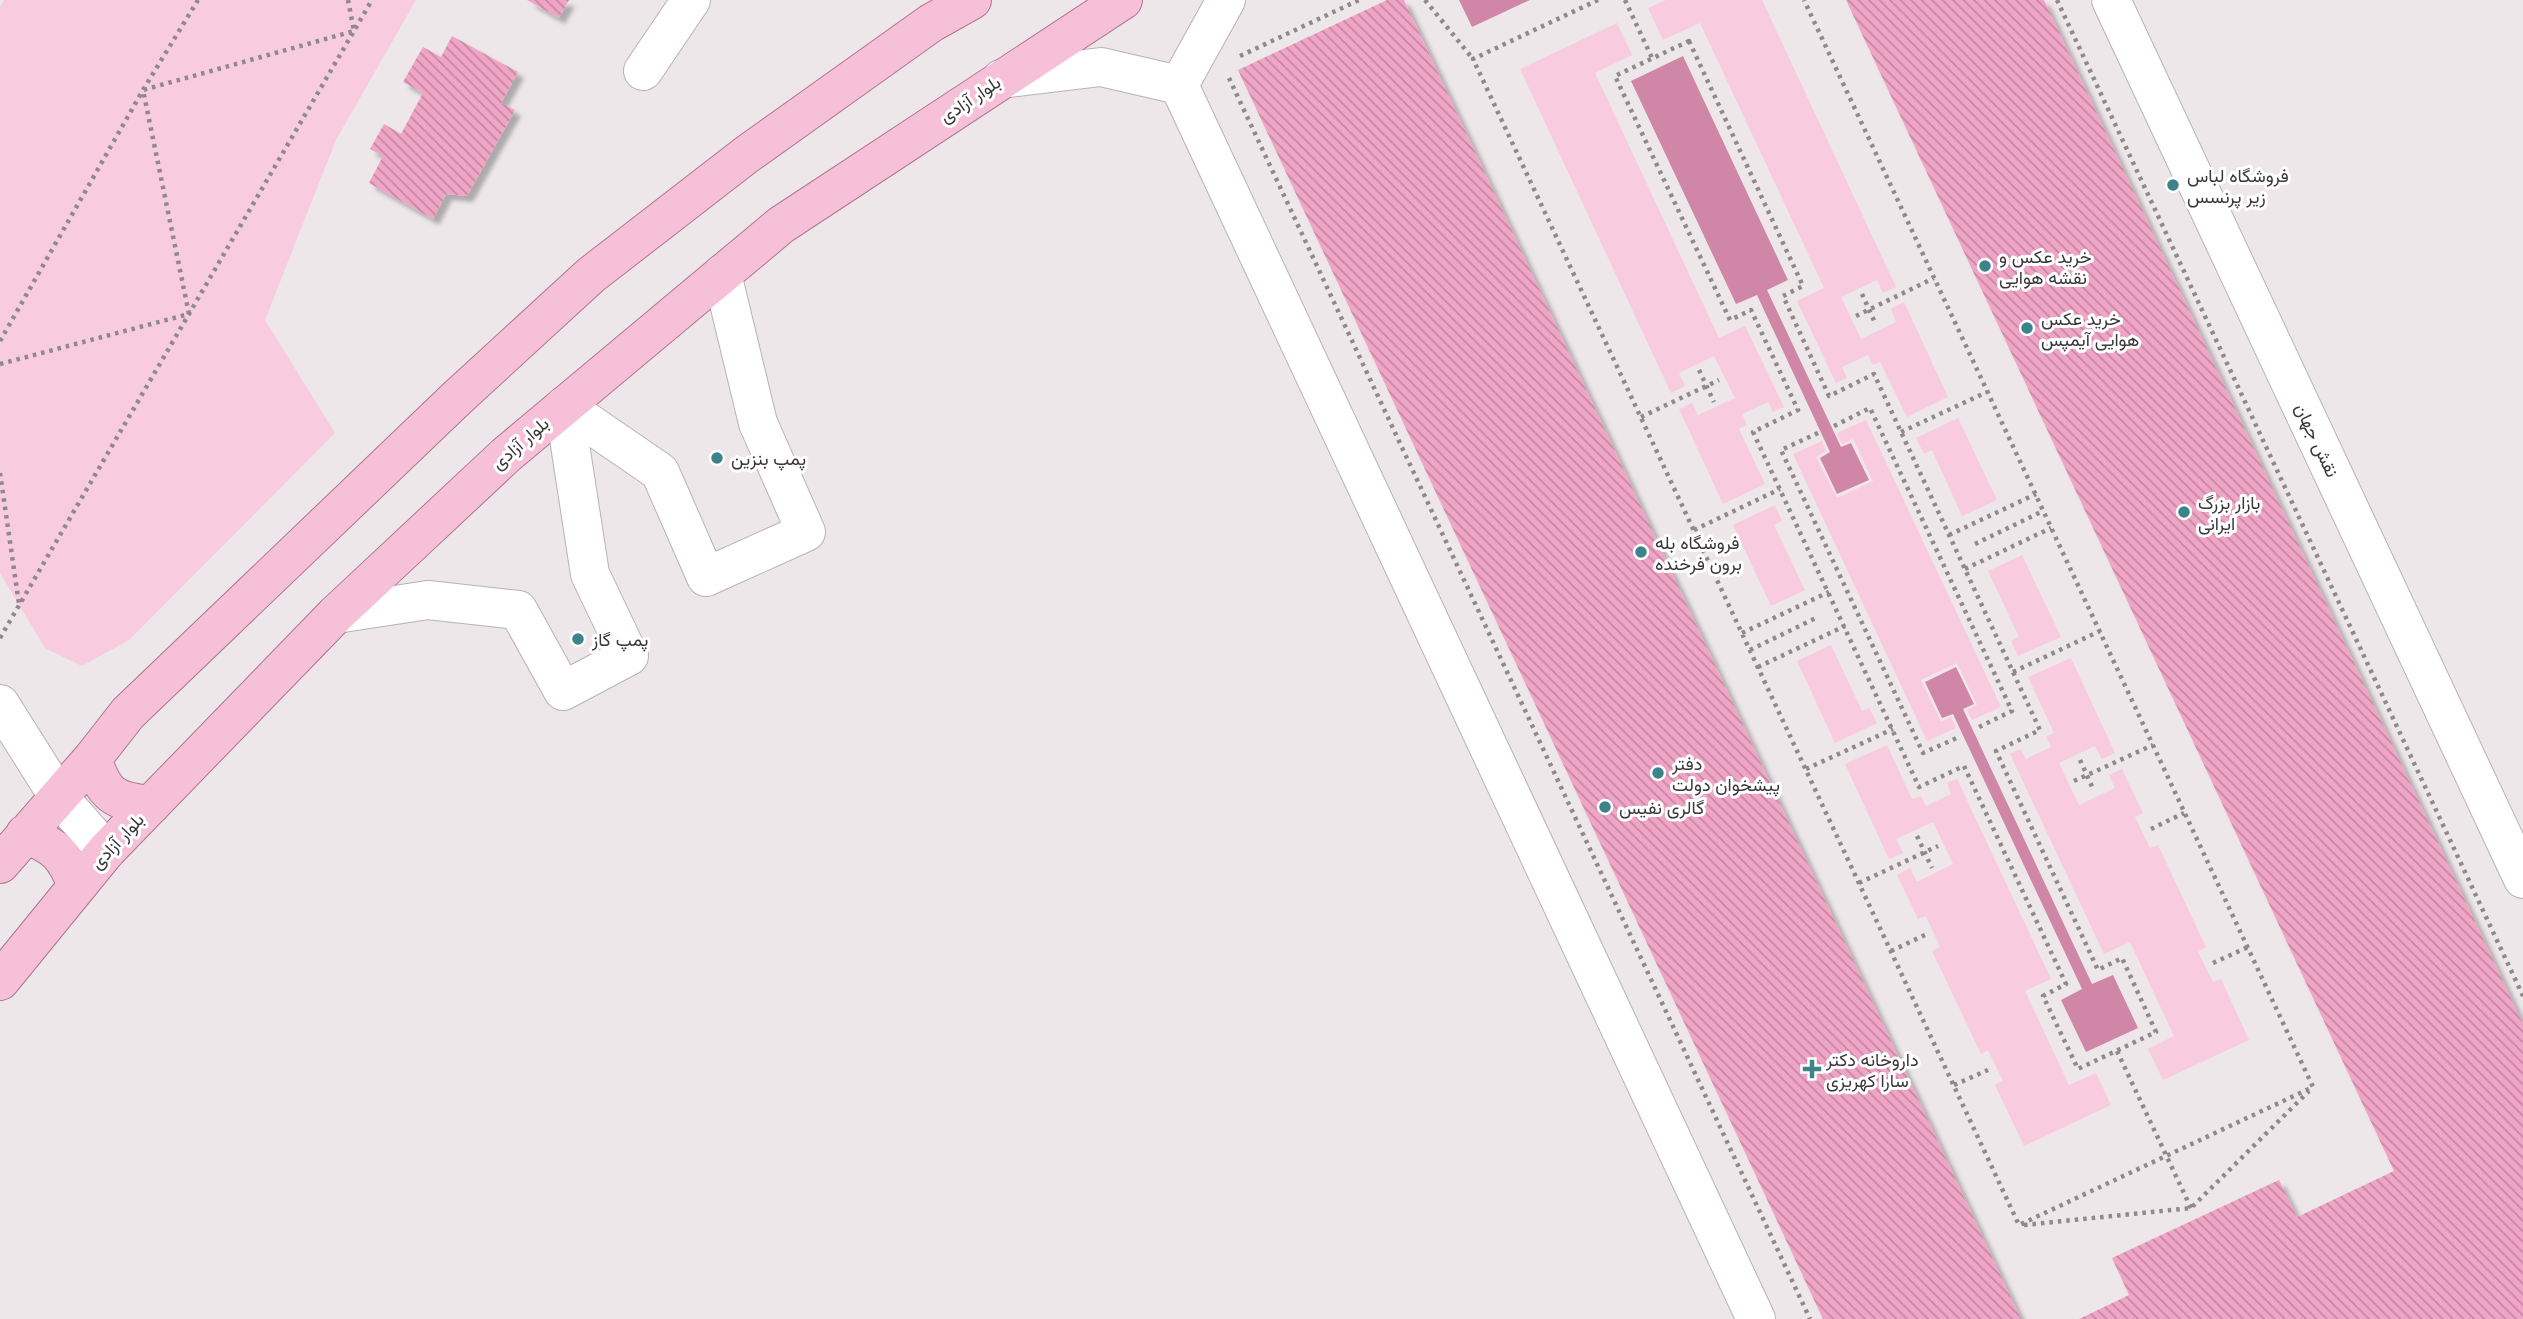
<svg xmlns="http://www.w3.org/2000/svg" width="2523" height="1319" viewBox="0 0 2523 1319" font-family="Poppins,Vazirmatn,sans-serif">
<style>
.green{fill:#f9cbde}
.water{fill:#d086a7}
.building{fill:url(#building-back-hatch);filter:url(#shadow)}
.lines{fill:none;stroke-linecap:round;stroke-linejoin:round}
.minor-casing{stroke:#b8b2b4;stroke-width:40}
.major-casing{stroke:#b07590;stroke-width:40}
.path{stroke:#8e8a8b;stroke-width:4.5;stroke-dasharray:3.5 5;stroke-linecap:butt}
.minor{stroke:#fff;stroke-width:38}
.major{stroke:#f6c0d9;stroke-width:38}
.poi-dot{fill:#3c8489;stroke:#fff;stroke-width:2.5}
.labels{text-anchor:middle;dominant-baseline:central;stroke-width:6;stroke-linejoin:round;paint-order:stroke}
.street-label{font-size:18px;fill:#3a3738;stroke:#fff}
.poi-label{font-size:18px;fill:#3a3738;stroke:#fff;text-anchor:start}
</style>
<defs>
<pattern id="building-back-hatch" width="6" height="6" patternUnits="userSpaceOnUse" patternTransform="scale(1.75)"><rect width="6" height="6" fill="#f1a5c6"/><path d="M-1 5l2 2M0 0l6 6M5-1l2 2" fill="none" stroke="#c487a2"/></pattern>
<filter id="shadow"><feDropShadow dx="6" dy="6" stdDeviation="2" flood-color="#0004"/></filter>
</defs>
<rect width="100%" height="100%" fill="#ede7e9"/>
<path class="green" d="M4,0H416L336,140L265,320L335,433L129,640L82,666L45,648L0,573V7Z
M1666,0H1762L1896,287L1883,293L1877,280L1841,297L1861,339L1896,322L1891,309L1904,302L1948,397L1907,417L1880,362L1873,365L1868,355L1842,367L1847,378L1836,383L1797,301L1824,288L1700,23L1663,40L1648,8Z
M1617,23L1632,55L1595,73L1719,338L1745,326L1784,407L1773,412L1768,402L1742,414L1747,425L1739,429L1765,484L1723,504L1679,409L1692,403L1698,415L1735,398L1714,356L1679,373L1685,386L1671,393L1520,69Z
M1958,418L1997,500L1962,516L1932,450L1924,454L1916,438Z
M1866,420L2001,707L1972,720L1967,710L1977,705L1957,663L1921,680L1941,722L1951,717L1956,728L1927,741L1793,454L1822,441L1826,451L1816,457L1837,498L1873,481L1853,439L1842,444L1837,433Z
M1775,505L1782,521L1774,525L1805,590L1771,606L1733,525Z
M2022,555L2061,637L2018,656L2011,641L2019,637L1988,571Z
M1831,645L1862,711L1869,708L1877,723L1835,743L1797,661Z
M2071,658L2115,753L2102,759L2095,746L2059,763L2079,805L2115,788L2109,775L2122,769L2143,813L2135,817L2150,848L2158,845L2206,947L2198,952L2213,982L2221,979L2249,1040L2163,1080L2148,1049L2174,1036L2130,942L2104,954L2010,754L2020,749L2026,759L2051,747L2046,737L2054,733L2028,677Z
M1887,745L1912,799L1921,796L1926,806L1951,794L1947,783L1957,779L2051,979L2025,991L2069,1085L2096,1073L2111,1105L2024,1146L1995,1085L2003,1081L1988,1050L1981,1054L1932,951L1940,947L1926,916L1918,919L1897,875L1910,868L1917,882L1953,864L1933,822L1896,839L1903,853L1889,859L1845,764Z"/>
<path class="water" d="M1459,0H1530L1472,27Z
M1683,56L1788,280L1767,290L1841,447L1851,443L1869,480L1837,494L1820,458L1830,452L1757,295L1736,304L1631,81Z
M1956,667L1974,704L1963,709L2092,984L2113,975L2138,1028L2086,1052L2061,1000L2082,989L1953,714L1942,718L1925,682Z"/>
<path class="building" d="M527,0H569L559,18Z
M1387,0H1404L2021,1319H1823L1238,70Z
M1846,0H2044L2523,1024V1319H2079L2129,1295L2112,1258L2279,1180L2297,1217L2394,1171Z
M452,36L518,72L501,103L515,110L467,196L446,194L433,219L369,183L383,156L370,149L384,124L401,134L423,93L403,82L423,47L441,57Z"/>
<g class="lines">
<defs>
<path id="minor" d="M2111,0L2523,879
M643,71L691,0
M1001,79L1101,67L1179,85
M1179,85L1756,1319
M1179,85L1226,0
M336,614L428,600L518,610L563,691L629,656L590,574L564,406L660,472L706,577L806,532L758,423L722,274
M0,704L58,796L106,851"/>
<path id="major" d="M92,759C105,795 112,801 151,805
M25,834C56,846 65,855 77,886
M0,864L92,759L128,713L457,398L591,275L746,155L931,23L972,0
M0,981L106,851L336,614L506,455L781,225L1123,0"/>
</defs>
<use href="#minor" class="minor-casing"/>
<use href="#major" class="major-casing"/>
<path class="path" d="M1425,0L1473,59
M1598,0L1473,59L2019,1225L2313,1087L1804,0
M1625,0L1652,58
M2057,0L2523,996
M1689,41L1803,286L1783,296L1829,396L1874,374L2040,730L1996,751L2098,970L2122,958L2156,1032L2078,1069L2043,996L2066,984L1964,766L1919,787L1753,432L1798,410L1751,310L1730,320L1615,76Z
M1240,56L1359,0
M1229,78L1810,1319
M1862,294L1876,325
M1856,316L1934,278
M0,341L143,90L198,0
M0,364L189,314L143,90L354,31L348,0
M1699,370L1714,402
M1641,417L1719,380
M1834,426L1870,408L2012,711L1977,728
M1901,432L1987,392
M1818,433L1781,450L1923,753L1959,737
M0,473L19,604
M1694,530L1780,489
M1949,535L2036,494
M1975,544L2043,511
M1965,569L2051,528
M1742,633L1829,592
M0,638L372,0
M1750,650L1818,617
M1758,667L1845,626
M2013,672L2100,631
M2080,760L2094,791
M1806,769L1893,729
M2074,781L2153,745
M2151,829L2184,813
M1917,836L1932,868
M1859,883L1938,846
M1891,951L1925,935
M2213,963L2248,947
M2117,1051L2191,1208
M1954,1085L1988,1070
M2024,1225L2191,1208L2309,1091"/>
<use href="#minor" class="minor"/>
<use href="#major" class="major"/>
</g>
<g class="poi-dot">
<circle cx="2173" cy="185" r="7"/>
<circle cx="1985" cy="266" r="7"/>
<circle cx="2027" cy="328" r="7"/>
<circle cx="717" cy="458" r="7"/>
<circle cx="2184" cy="512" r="7"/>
<circle cx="1641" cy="552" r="7"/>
<circle cx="578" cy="639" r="7"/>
<circle cx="1658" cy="773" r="7"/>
<circle cx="1605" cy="807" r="7"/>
<path d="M1808.5 1058.5h7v7h7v7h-7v7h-7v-7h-7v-7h7z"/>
</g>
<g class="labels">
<g class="street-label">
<text transform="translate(970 99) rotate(-34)">بلوار آزادی</text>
<text transform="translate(2317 440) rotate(65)">نقش جهان</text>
<text transform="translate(520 443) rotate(-41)">بلوار آزادی</text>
<text transform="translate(117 841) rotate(-47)">بلوار آزادی</text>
</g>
<g class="poi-label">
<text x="2187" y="175">فروشگاه لباس<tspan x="2187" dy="21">زیر پرنسس</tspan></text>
<text x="1999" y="256">خرید عکس و<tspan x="1999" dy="21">نقشه هوایی</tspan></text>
<text x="2041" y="318">خرید عکس<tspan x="2041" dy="21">هوایی آیمپس</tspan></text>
<text x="731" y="458">پمپ بنزين</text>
<text x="2198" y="502">بازار بزرگ<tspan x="2198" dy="21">ایرانی</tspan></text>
<text x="1655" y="542">فروشگاه بله<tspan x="1655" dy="21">برون فرخنده</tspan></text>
<text x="592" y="639">پمپ گاز</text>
<text x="1672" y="763">دفتر<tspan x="1672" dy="21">پیشخوان دولت</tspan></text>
<text x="1619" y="807">گالری نفیس</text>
<text x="1826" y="1059">داروخانه دکتر<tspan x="1826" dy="21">سارا کهریزی</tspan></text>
</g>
</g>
</svg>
